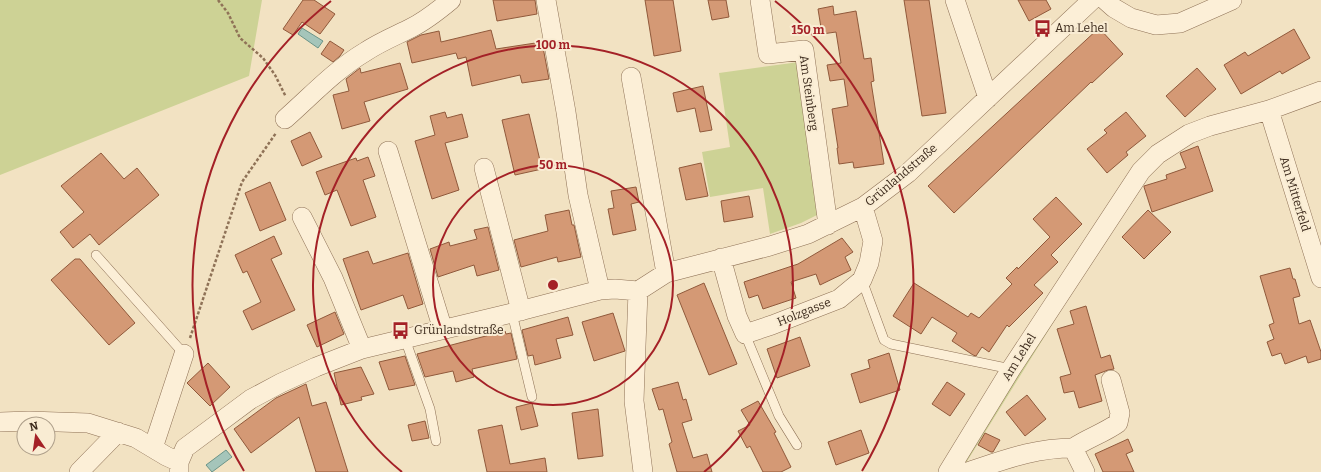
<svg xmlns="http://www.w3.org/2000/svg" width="1321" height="472" viewBox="0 0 1321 472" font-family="Bitter,serif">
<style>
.green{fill:#cdd295}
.water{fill:#a5c5ba;stroke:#6b9488}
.building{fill:#d49975;stroke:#90593b}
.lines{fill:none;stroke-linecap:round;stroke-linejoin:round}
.service-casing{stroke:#8f7257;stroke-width:10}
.minor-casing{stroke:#8f7257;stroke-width:20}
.path{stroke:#8f7257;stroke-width:2.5;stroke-dasharray:3 2;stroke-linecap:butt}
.service{stroke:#fcefd7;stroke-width:9}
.minor{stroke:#fcefd7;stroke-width:19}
.ring{fill:none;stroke:#a42127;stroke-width:2}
.labels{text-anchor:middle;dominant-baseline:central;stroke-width:4;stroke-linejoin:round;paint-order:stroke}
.poi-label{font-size:12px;fill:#3d2b1d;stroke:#f9ecd3;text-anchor:start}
.street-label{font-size:12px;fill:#3d2b1d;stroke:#f9ecd3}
.centre{fill:#a42127;stroke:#f9ecd3;stroke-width:2}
.ring-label{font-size:12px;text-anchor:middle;font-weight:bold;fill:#a42127;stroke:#f9ecd3;stroke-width:4;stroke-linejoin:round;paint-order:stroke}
</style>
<rect width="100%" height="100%" fill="#f2e2c2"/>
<path class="green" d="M0,0H262L249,76L0,175Z
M799,62L819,214L801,223L770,234L763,188L710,197L702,152L730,147L719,73Z
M1066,302L966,463L964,461V454Z"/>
<path class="water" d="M302,28L323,41L318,48L298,34Z
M226,450L232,457L212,472L206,465Z"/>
<path class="building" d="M303,0H314L335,14L320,34L302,22L293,35L283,29Z
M493,0H535L537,14L497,21Z
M645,0H673L681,51L654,56Z
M708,0H726L729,17L712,20Z
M904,0H929L946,113L922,116Z
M1018,0H1046L1051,9L1029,21Z
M833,6L834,15L856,11L864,59L871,58L874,81L871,82L884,164L854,168L853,162L839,164L837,148H838L832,109L848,106L844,79L830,81L827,65L841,63L836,32L822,34L818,9Z
M1099,28L1123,54L1092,83L1091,82L954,213L928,186Z
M1294,29L1310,58L1282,74L1280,71L1241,94L1224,65L1245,52L1248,56Z
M491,30L496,49L542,42L549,79L522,83L520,75L472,86L466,57L458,59L456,53L412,63L407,42L421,35L439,31L441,42Z
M330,41L344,50L340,56L333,62L321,54Z
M400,63L408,89L364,102L370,121L342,129L333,95L349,91L346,79L360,68L361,73Z
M1197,68L1216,89L1185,117L1166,96Z
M703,86L712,130L700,132L695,108L677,112L673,93Z
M445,112L447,118L462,114L468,137L445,143L459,190L432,199L415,141L435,135L430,116Z
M1126,112L1146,136L1126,152L1128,155L1107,173L1087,149L1107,133L1104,130Z
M529,114L542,169L515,175L502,120Z
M310,132L322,157L302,166L291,141Z
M1198,146L1213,191L1152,212L1144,187V186L1167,179L1166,175L1186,168L1180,153Z
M101,153L124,179L137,168L159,195L99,245L90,234L73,248L60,232L84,212L61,186Z
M368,157L375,176L363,180L376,217L351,226L337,190L325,195L316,172L356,158L357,161Z
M701,163L708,196L686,200L679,168Z
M270,182L286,220L260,231L245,193Z
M636,187L639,202L631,204L636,230L613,235L608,209L614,208L611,191Z
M749,196L753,217L724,222L721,201Z
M1056,197L1082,224L1051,255L1058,262L1034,285L1043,293L1009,327L1007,325L989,352L982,347L976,356L973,355L952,341L957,333L932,317L921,334L893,316L914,283L968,317L971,313L979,318L1012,284L1006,278L1017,267L1018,269L1050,237L1033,219Z
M569,210L572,225H574L581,257L558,262L557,257L521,267L514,240L548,231L545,215Z
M1148,210L1171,232L1144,259L1122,237Z
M488,227L499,270L477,276L474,265L438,277L430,249L449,242L450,246L477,239L474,230Z
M274,236L282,254L271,259L295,310L252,330L243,311L261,302L247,271L243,273L235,255Z
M842,238L853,252L845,257L851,270L820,285L816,274L791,282L796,298L763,309L758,295L749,298L744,282L798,264Z
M368,251L373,264L408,253L423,304L408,309L403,295L361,310L343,259Z
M75,259H80L135,323L109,345L51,280Z
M1290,268L1293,279H1295L1300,296L1293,298L1299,324L1310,320L1321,352V359L1308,363L1306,356L1285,364L1281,353L1272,356L1267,342L1274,339L1269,325L1274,323L1260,276Z
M704,283L737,364L709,375L677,295Z
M1086,306L1101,358L1110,355L1114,369L1108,370L1095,375L1102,401L1079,408L1074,391L1064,393L1060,377L1071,374L1057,329L1074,324L1070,311Z
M335,312L344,334L317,347L307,325Z
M613,313L625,351L594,361L582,322Z
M568,317L573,335L556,339L561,358L535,365L533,355L528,356L522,330Z
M505,331L506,334L511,333L517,359L472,369L474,377L456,382L453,371L425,377L417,354Z
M800,337L810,366L777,378L767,349Z
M889,353L900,390L860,403L851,374L870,368L868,360Z
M405,356L415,385L389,390L379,362Z
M208,363L230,387L210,406L187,383Z
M361,367L374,394L361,397L362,400L341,405L334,373Z
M678,382L683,400L686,399L692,420L682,423L693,458L707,454L712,472H677L669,444L672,442L663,409L659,410L652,389Z
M947,382L965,394L950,416L932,404Z
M306,384L312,406L326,402L348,472H316L299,417L251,453L234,429L276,398Z
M1027,395L1046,419L1025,436L1006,412Z
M758,401L776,432L774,433L791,467L781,472H763L750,446L747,448L738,431L750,425L741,410Z
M532,403L538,426L521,430L516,407Z
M598,409L603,456L578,459L572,413Z
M425,421L429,438L412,441L408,425Z
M502,425L510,464L545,458L547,472H487L478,430Z
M861,430L869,453L836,465L828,442Z
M985,433L1000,440L993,452H991L978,445Z
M1128,439L1133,451L1126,454L1134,472H1103L1095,454Z"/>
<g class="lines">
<defs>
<path id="service" d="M96,255L184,354
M862,280L884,340L891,344L1011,369
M512,313L532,397
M745,334L779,416L797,445
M405,339L430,409L436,441"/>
<path id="minor" d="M546,0L566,112L578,195L600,290
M760,0L768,54L804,50L828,225
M955,0L988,98
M1105,0L1114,8L1131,18L1156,25L1180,23L1232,0
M631,77L666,273
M1269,110L1321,278
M285,119C311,96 335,70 365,52C380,42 395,36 411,28C425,21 439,10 451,0
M388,151L443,330
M484,168L521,311
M302,217L333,278L362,349
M721,258L737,316L745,334L772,325L839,299L862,280L869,263L873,241L863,207
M638,291L634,401L643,472
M0,422L29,421L88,423L136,438L166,456L179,462
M153,448L184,354
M1073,448C1088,438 1104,433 1118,423L1120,413L1111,380
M79,472L118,432
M179,472V462L185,448L251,399L281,383L316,367L362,349L512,313L600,290L615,289L638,291L666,273L770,246L808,234L863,207L908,173L1092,0
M948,472L1011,369L1141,171L1158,154L1189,134L1210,126L1269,110L1321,91
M967,472C1004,460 1034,448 1073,448L1085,472"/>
</defs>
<use href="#service" class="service-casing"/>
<use href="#minor" class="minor-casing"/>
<path class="path" d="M218,0L228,13L240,38L263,58L275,75L286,97
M190,338L242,182L276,133"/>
<use href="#service" class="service"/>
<use href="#minor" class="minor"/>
</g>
<g class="ring">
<circle cx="553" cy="285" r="120"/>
<path d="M402 472A240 240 0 1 1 704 472"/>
<path d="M244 471A361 361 0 0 1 331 1M775 1A361 361 0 0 1 862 471"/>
</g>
<defs>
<symbol id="bus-bare" viewBox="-9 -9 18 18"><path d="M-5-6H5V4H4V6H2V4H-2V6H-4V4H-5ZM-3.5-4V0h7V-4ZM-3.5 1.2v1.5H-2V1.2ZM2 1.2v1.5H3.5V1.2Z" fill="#a42127" stroke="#f9ecd3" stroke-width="2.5" paint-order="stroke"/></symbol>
</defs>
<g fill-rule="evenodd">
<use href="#bus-bare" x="1030" y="16" width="25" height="25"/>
<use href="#bus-bare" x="388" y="318" width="25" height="25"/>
</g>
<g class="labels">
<g class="poi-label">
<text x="1055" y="28">Am Lehel</text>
<text x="414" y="330">Grünlandstraße</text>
</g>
<g class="street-label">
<text transform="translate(809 93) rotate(82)">Am Steinberg</text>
<text transform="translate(901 175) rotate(-40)">Grünlandstraße</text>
<text transform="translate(1295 194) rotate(73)">Am Mitterfeld</text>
<text transform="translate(804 312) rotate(-22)">Holzgasse</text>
<text transform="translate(1019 357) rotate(-58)">Am Lehel</text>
</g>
</g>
<circle cx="553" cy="285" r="6" class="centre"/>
<g class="ring-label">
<text x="808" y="34">150 m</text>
<text x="553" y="49">100 m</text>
<text x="553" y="169">50 m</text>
</g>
<g transform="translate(36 436) rotate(347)"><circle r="19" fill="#f9ecd3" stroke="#ae9f8a"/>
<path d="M0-3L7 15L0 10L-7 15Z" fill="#a42127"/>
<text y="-6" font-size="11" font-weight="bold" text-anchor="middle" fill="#3d2b1d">N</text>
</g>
</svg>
